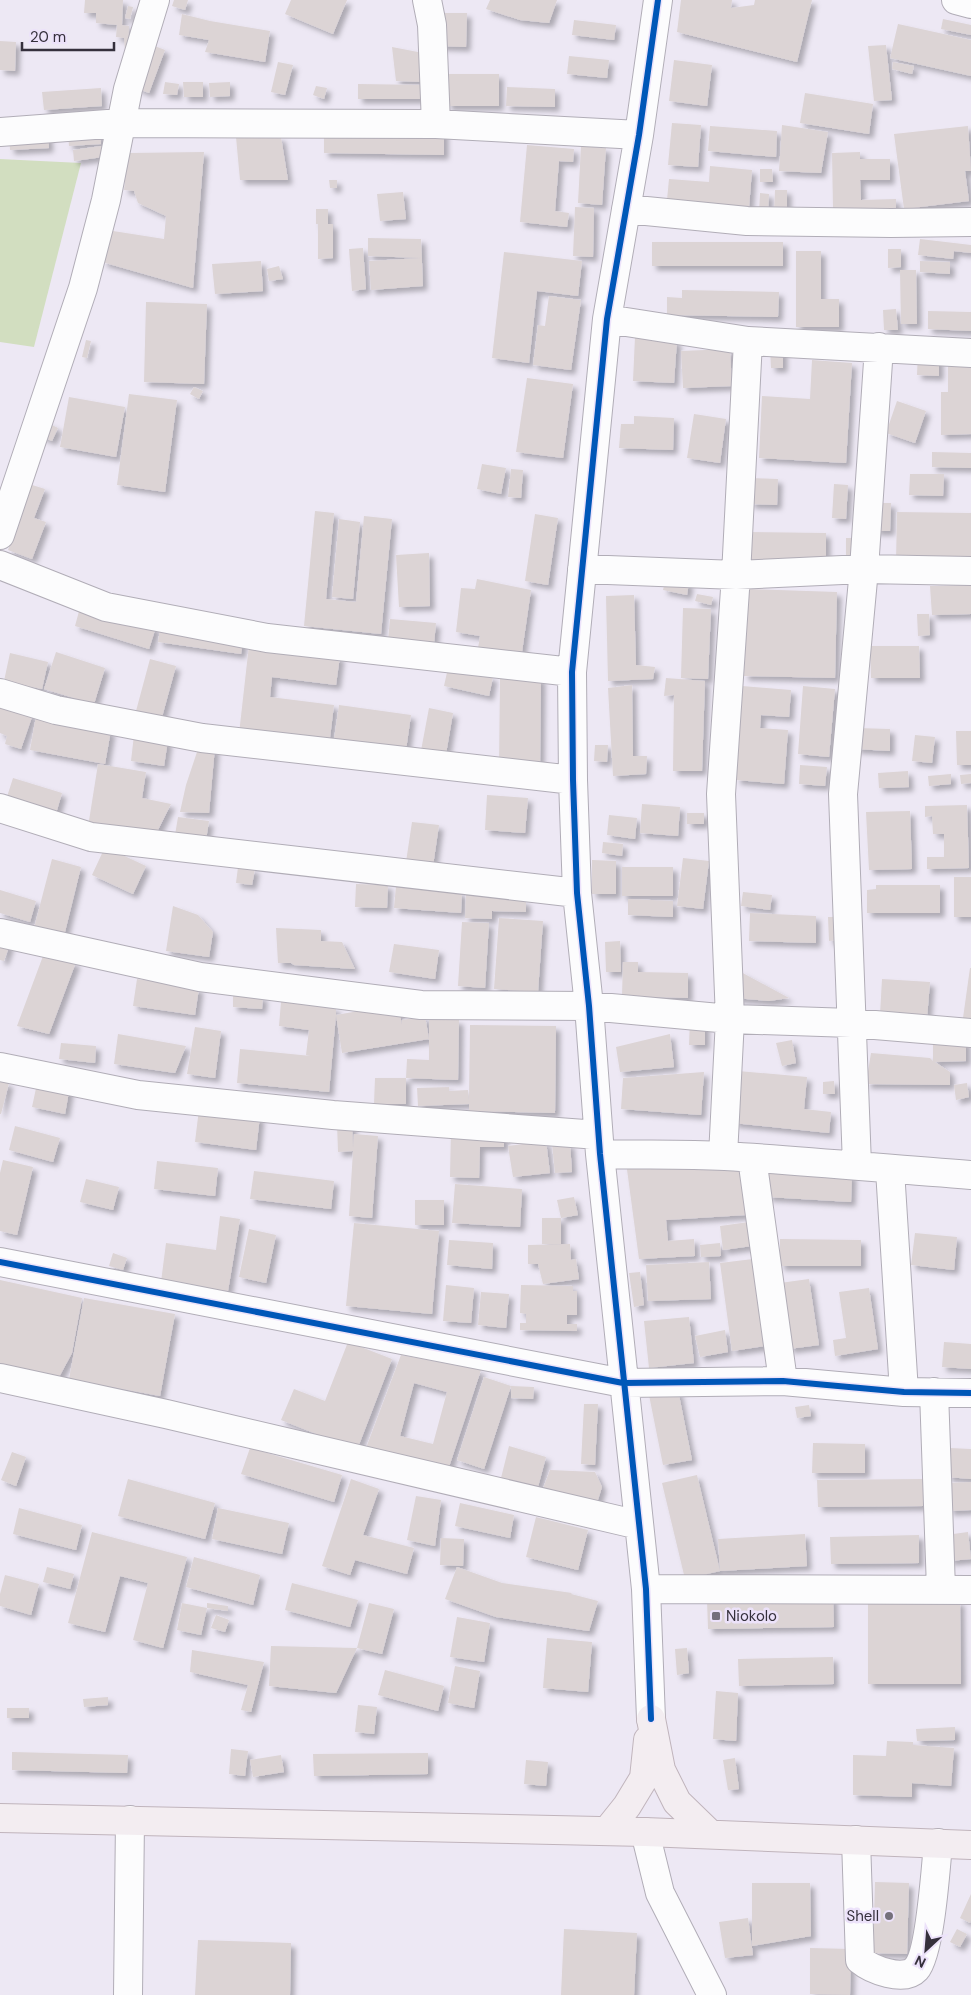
<svg xmlns="http://www.w3.org/2000/svg" width="971" height="1995" viewBox="0 0 971 1995" font-family="'DM Sans',sans-serif">
<style>
.green{fill:#d2dec0}
.building{fill:#dcd4d5;fill-rule:evenodd;filter:url(#shadow)}
.lines{fill:none;stroke-linecap:round;stroke-linejoin:round}
.minor-casing{stroke:#b1adb7;stroke-width:30}
.major-casing{stroke:#c0b4bc;stroke-width:30}
.minor{stroke:#fcfcfd;stroke-width:28}
.major{stroke:#f3edf1;stroke-width:28}
.cycleway-casing{stroke:#ece2fa;stroke-width:9}
.cycleway{stroke:#0057b8;stroke-width:6}
.poi-dot{fill:#75707c;stroke:#ece2fa;stroke-width:2}
.labels{text-anchor:middle;dominant-baseline:central;stroke-width:5;stroke-linejoin:round;paint-order:stroke}
.poi-label{font-size:15px;fill:#35303c;stroke:#ece2fa;text-anchor:start}
</style>
<defs>
<filter id="shadow"><feDropShadow dx="4.5" dy="4.5" stdDeviation="2.5" flood-color="#0004"/></filter>
</defs>
<rect width="100%" height="100%" fill="#ede8f4"/>
<path class="green" d="M0,159L81,163L34,347L0,342Z"/>
<path class="building" d="M85,0H123L122,25L129,26L128,52H125L124,38L116,37L117,25L96,23V13H84Z
M174,0H188L185,10L172,6Z
M291,0H347L333,34L285,14Z
M490,0H557L549,23L520,20L486,9Z
M681,0H732L731,8L754,5L755,0H812L797,62L677,32Z
M128,6L133,7L130,19L125,18Z
M439,13H467L466,47L438,46Z
M182,14L210,21L270,31L265,62L205,52L209,40L179,35Z
M943,19L971,25V35L941,29Z
M574,20L616,25L614,40L572,35Z
M898,24L971,40V76L890,58Z
M0,41L16,42L15,71L0,70Z
M152,45L165,50L149,93L136,88Z
M886,45L892,100L874,101L868,46Z
M392,47L423,53V82L396,81Z
M569,56L609,60L607,78L567,74Z
M674,60L712,65L707,106L669,101Z
M278,62L293,65L285,95L271,92Z
M893,62L914,66L912,74L892,69Z
M447,74H499V106H447Z
M165,82L179,84L177,95L163,94Z
M183,82H203V97H184Z
M230,82V96L210,97L209,83Z
M358,84L425,85V99H358Z
M316,86L327,88L324,99L313,95Z
M507,87L555,89V107L506,106Z
M101,88L102,106L44,110L42,92Z
M805,93L873,104L869,134L800,123Z
M672,123L701,125L698,167L668,165Z
M782,125L828,132L821,173L779,171Z
M710,126L777,131L776,157L708,151Z
M968,126L971,171H965L969,201L904,209L894,134Z
M324,128L444,130V155L324,153Z
M100,133L101,144L69,146L68,135Z
M48,134L49,148L10,150L9,136Z
M236,137H281L288,180H240Z
M527,145L574,149L573,162L559,161L555,211L569,213L567,227L520,222Z
M101,146L103,157L74,161L73,150Z
M581,146L606,148L602,205L578,203Z
M204,152L193,288L102,262L113,231L164,239L166,216L138,203L134,191L124,190L128,153Z
M860,152V159H890V180H860L861,200L896,199V208L833,209L832,153Z
M710,166L752,170L749,208L667,200L669,179L709,182Z
M760,169H772L773,182H760Z
M329,180H337V188H330Z
M775,190H787V212H774Z
M403,192L406,219L380,221L377,194Z
M760,193L769,194L768,212H759Z
M575,207L594,208L593,257L573,256Z
M316,209H328V224H333V258L318,259V224H316Z
M368,238L421,239L423,286L371,290L369,261L421,258L368,256Z
M920,239L971,245V253L954,251L953,259L918,255Z
M652,242H783V266H652Z
M363,248L366,289L352,291L349,249Z
M888,249H901V267L888,268Z
M796,251H821V299H839V327H796Z
M504,252L582,261L578,296L537,291L529,363L492,358Z
M261,261L263,291L215,294L212,264Z
M920,261L950,262V274L920,272Z
M279,266L283,279L269,281L267,269Z
M900,270H916L917,324H901Z
M682,290L779,292L778,317L667,315V297L682,298Z
M549,296L581,300L571,370L533,365L538,325L545,326Z
M146,302L207,304L204,384L144,382Z
M896,309L898,330H884L883,310Z
M928,311L971,312V331L928,329Z
M635,337L677,340L674,383L633,381Z
M86,340L91,341L87,358L82,357Z
M770,347H783V368H771Z
M730,349L732,386L683,388L681,351Z
M918,353L939,354V376L917,375Z
M812,360L852,363L846,463L759,458L762,396L810,399Z
M948,364H971V434L941,435V392H948Z
M527,378L573,384L563,458L516,452Z
M194,387L203,391L199,399L190,394Z
M129,394L177,400L165,492L117,485Z
M69,397L125,407L116,457L60,447Z
M897,401L926,411L915,443L886,433Z
M694,414L726,419L720,463L687,458Z
M634,416L674,418L673,450L619,448L621,424H634Z
M46,422L58,428L52,441L40,436Z
M932,452L971,453V468L932,467Z
M482,464L506,468L501,494L477,489Z
M511,469L523,470L521,498L508,497Z
M910,474H944L943,496L909,495Z
M751,478L778,479L777,505L750,504Z
M834,484L848,485L846,519L832,518Z
M32,485L45,489L34,518L46,522L32,559L8,550Z
M875,503H891L890,531H875Z
M315,511L334,513L326,599L356,602L364,516L392,519L381,634L304,626Z
M897,512L971,513V564L896,563Z
M535,514L558,518L548,585L525,581Z
M339,519L360,522L353,599L332,597Z
M745,532L826,533V563L744,562Z
M846,538H858V555H846Z
M429,553L430,606L399,607L396,555Z
M666,577L689,582L687,595L663,590Z
M477,579L531,590L522,652L478,648L480,636L456,632L461,588L475,589Z
M971,585V614L932,615L930,586Z
M746,589L837,592L835,678L744,676Z
M697,594L713,597L711,605L695,601Z
M634,595L636,665L655,667L653,679L608,681L606,596Z
M81,604L156,627L149,649L75,626Z
M683,608L711,609L708,679L681,678Z
M917,614H929L930,635L918,636Z
M390,619L436,623L434,644L388,640Z
M161,623L244,635L241,654L158,642Z
M249,645L340,656L336,685L272,677L270,697L334,705L329,746L239,734Z
M870,646H919L920,678H871Z
M56,652L105,668L94,704L44,689Z
M10,653L48,662L42,689L4,681Z
M150,659L176,666L162,717L136,711Z
M448,668L493,677L489,696L444,686Z
M500,676L541,677L540,770L499,769Z
M666,678L705,681L702,771H673L674,695L664,696Z
M632,685L633,756H647L646,774L613,776L608,688Z
M742,686L791,690L789,717L761,715L760,728L788,730L784,784L736,780Z
M803,686L835,689L829,757L798,754Z
M0,702L33,714L21,749L5,744L7,736L0,733Z
M339,705L411,715L405,757L333,746Z
M429,708L453,713L445,760L420,756Z
M36,716L111,730L105,764L30,750Z
M856,728L890,729V751L855,749Z
M956,731H971V765H957Z
M134,735L168,740L164,766L131,761Z
M915,735L935,737L932,763L912,761Z
M595,745H608L607,762L594,761Z
M199,746L215,747L209,813L180,812L186,785Z
M98,764L146,772L142,798L171,804L154,838L88,827Z
M800,765L827,767L825,786L799,784Z
M908,771L909,787L879,788L878,773Z
M951,774V784L929,786L928,776Z
M971,774V783L961,784L960,775Z
M13,778L62,793L55,817L5,803Z
M487,795L528,798L525,833L485,830Z
M642,804L680,807L678,836L640,833Z
M967,805L969,868L927,869V857H944V834H933L932,816L925,817V806Z
M910,811L912,869L869,870L866,812Z
M687,813H704V824H687Z
M609,815L637,818L635,839L607,835Z
M178,817L209,821L206,840L175,835Z
M412,822L439,825L433,866L406,862Z
M603,842L623,844L622,856L602,853Z
M105,847L146,866L133,894L92,875Z
M683,858L709,861L703,909L677,906Z
M52,859L81,867L64,936L34,928Z
M592,860L616,861V894H592Z
M238,867L255,869L252,885L236,883Z
M622,867H673V896H622Z
M954,877H971V917H954Z
M356,884L388,885L387,908L355,907Z
M876,885H940V913H867V890L876,889Z
M396,886L462,892L461,913L394,908Z
M0,890L36,901L30,922L0,913Z
M743,892L772,895L770,910L741,906Z
M466,893L526,901V912L492,911V919L465,918Z
M628,899L673,901V917L628,915Z
M173,906L198,915L213,932L209,957L166,951Z
M750,913L816,916V943L749,941Z
M828,917H837V940L829,941Z
M499,918L543,921L538,992L494,989Z
M462,922L489,923L485,988L458,986Z
M276,928L321,930V941L342,942L355,969L294,965L291,963H278Z
M0,941L10,944L4,961L0,960Z
M620,941L621,972H606L605,942Z
M394,944L439,950L435,979L389,972Z
M43,956L76,962L49,1034L17,1026Z
M623,962H638V972L688,973V998L622,996Z
M970,968H971V1019L963,1018Z
M739,971L789,998L769,1001L735,998Z
M137,979L199,988L195,1015L133,1006Z
M882,979L930,982L927,1018L880,1015Z
M233,995L263,996L262,1009L233,1007Z
M281,1002L336,1008V1015L398,1004L402,1025V1020L425,1016L429,1039L342,1053L336,1015L329,1092L237,1083L240,1049L311,1056L306,1055L309,1030L279,1026Z
M429,1019L459,1020L458,1080L406,1078L407,1059L429,1060Z
M690,1019H705V1045H689Z
M470,1025L556,1026L555,1113L469,1111V1104L418,1106L417,1088L449,1087V1091L468,1090L469,1100Z
M195,1027L221,1031L215,1078L187,1074Z
M118,1034L186,1046L175,1073L114,1064Z
M670,1034L674,1067L620,1072L616,1047Z
M792,1040L796,1063L782,1066L776,1043Z
M966,1040V1061L935,1062L950,1072V1085L866,1084L871,1053L930,1058L933,1061V1041Z
M61,1043L96,1046L95,1063L59,1059Z
M738,1071L807,1077L804,1109L831,1112L829,1133L733,1123Z
M704,1072L701,1115L621,1109L623,1078Z
M375,1078H406V1104H374Z
M38,1079L70,1086L65,1114L32,1107Z
M0,1081L9,1083L1,1114H0Z
M834,1081L835,1094H823V1082Z
M967,1083L969,1097L956,1100L954,1085Z
M199,1109L260,1116L256,1150L195,1142Z
M337,1123H352L353,1148L354,1134L378,1136L372,1218L349,1216L353,1151L338,1152Z
M15,1126L60,1138L53,1162L9,1150Z
M451,1129H504V1147H480L479,1178L450,1177Z
M546,1141L550,1173L513,1177L508,1146Z
M570,1143L572,1172L555,1173L552,1144Z
M3,1160L33,1167L17,1235L0,1231V1173Z
M157,1161L218,1168L215,1196L154,1189Z
M626,1162L741,1165L746,1215L666,1220L668,1241L694,1239L695,1256L639,1259Z
M769,1169L852,1174L851,1202L767,1197Z
M254,1171L334,1181L331,1209L250,1199Z
M86,1179L119,1187L113,1210L80,1202Z
M455,1184L522,1189L520,1227L452,1223Z
M574,1197L578,1215L561,1218L557,1200Z
M415,1200H444V1225H415Z
M220,1216L240,1219L228,1291L161,1282L166,1243L216,1250Z
M542,1218H561V1244H542Z
M749,1222L752,1246L723,1250L720,1226Z
M354,1223L439,1231L432,1314L346,1306Z
M249,1229L276,1235L266,1283L239,1277Z
M915,1233L957,1237L954,1270L911,1265Z
M780,1239L861,1240V1266H780Z
M449,1240L493,1243L492,1269L447,1265Z
M720,1243L721,1256L701,1257L700,1245Z
M570,1244L571,1260L576,1259L579,1279L543,1284L538,1264H528V1245Z
M113,1253L127,1258L123,1270L109,1266Z
M753,1259L765,1346L732,1351L720,1263Z
M709,1262L711,1299L648,1301L646,1265Z
M640,1272L644,1305L634,1307L629,1273Z
M809,1279L819,1345L789,1349L780,1283Z
M0,1280L82,1298L72,1353L58,1379L0,1367Z
M446,1285L474,1288L471,1323L443,1321Z
M521,1285L573,1286V1291H577V1315H567V1324H577V1331L520,1330V1323H526V1314L520,1313Z
M869,1288L878,1349L835,1356L833,1340L846,1338L839,1292Z
M481,1292L509,1294L506,1328L478,1325Z
M84,1298L175,1314L160,1396L69,1379Z
M689,1317L694,1363L649,1368L644,1321Z
M725,1330L728,1352L700,1357L695,1336Z
M348,1342L392,1359L357,1450L281,1420L294,1389L325,1401Z
M944,1342L971,1344V1369L942,1367Z
M401,1355L481,1370L447,1473L366,1448ZM414,1383L447,1392L433,1444L400,1436Z
M484,1377L511,1386L484,1469L457,1460Z
M511,1386L534,1387L533,1399L511,1398Z
M678,1390L692,1460L663,1465L649,1395Z
M584,1404H598L595,1465L581,1464Z
M809,1405L811,1416L797,1418L795,1407Z
M813,1443L865,1444V1473H812Z
M509,1446L546,1457L538,1487L501,1478Z
M250,1448L342,1475L334,1502L241,1474Z
M949,1448L971,1449V1479L947,1477Z
M12,1452L26,1457L16,1486L1,1480Z
M550,1470L595,1472L602,1487L596,1506L539,1499Z
M697,1475L720,1571L685,1579L662,1483Z
M128,1479L215,1503L205,1539L118,1516Z
M351,1479L379,1489L363,1535L414,1548L407,1574L355,1560L350,1575L322,1566Z
M923,1479V1506L818,1507L817,1480Z
M971,1482V1510L949,1511L947,1483Z
M416,1496L441,1500L435,1546L407,1540Z
M460,1503L514,1515L510,1538L455,1526Z
M19,1508L82,1525L76,1550L13,1534Z
M218,1508L289,1523L282,1554L212,1539Z
M536,1517L588,1530L578,1570L526,1557Z
M92,1532L187,1557L163,1648L133,1640L148,1583L120,1576L105,1632L68,1623Z
M968,1532L971,1559L949,1561L946,1535Z
M805,1534L807,1566L720,1571L718,1539Z
M919,1535V1563L831,1564L830,1537Z
M441,1538L464,1539L463,1566L440,1565Z
M194,1557L260,1575L253,1605L186,1587Z
M47,1567L74,1574L70,1589L43,1582Z
M457,1567L502,1583L572,1593L571,1594L598,1601L589,1631L496,1617L445,1599Z
M5,1575L39,1584L31,1615L0,1606V1594Z
M292,1583L358,1600L350,1627L285,1610Z
M833,1597L834,1627L708,1629L707,1599Z
M868,1597L960,1601L961,1684H868Z
M182,1603L207,1608V1603L228,1606V1611L207,1608L201,1635L177,1630Z
M369,1603L394,1609L382,1654L357,1648L336,1693L269,1686L271,1646L357,1648Z
M216,1615L229,1620L225,1632L211,1628Z
M457,1617L490,1623L484,1662L450,1657Z
M547,1638L592,1642L588,1692L543,1688Z
M687,1648L689,1673L677,1675L675,1649Z
M192,1650L264,1662L251,1712L241,1710L248,1685L190,1672Z
M833,1657L834,1684L739,1686L738,1659Z
M455,1666L480,1671L474,1708L448,1703Z
M385,1670L444,1686L438,1711L378,1695Z
M716,1691L738,1693L736,1741L713,1739Z
M108,1697V1705L84,1707L83,1699Z
M358,1705L377,1707L374,1734L355,1732Z
M7,1708H29V1718H7Z
M955,1727V1740L917,1741L916,1729Z
M887,1741L913,1742V1745L954,1748L951,1786L912,1783V1797L853,1795V1755L886,1756Z
M231,1749L248,1751L245,1776L229,1774Z
M12,1752L128,1755L127,1773L12,1770Z
M428,1753V1774L314,1776L313,1754Z
M281,1755L284,1772L253,1777L250,1760Z
M735,1758L739,1789L728,1790L723,1760Z
M526,1760L548,1762L546,1786L524,1784Z
M875,1882L909,1883L907,1954L873,1953Z
M752,1883H810L811,1936L752,1946Z
M971,1894V1920L970,1923L960,1918Z
M748,1918L753,1955L725,1958L719,1922Z
M564,1929L637,1933L634,1995H561Z
M957,1929L967,1934L960,1947L950,1942Z
M198,1940L291,1943L290,1995H195Z
M810,1948L851,1949L850,1995L810,1994Z"/>
<g class="lines">
<defs>
<path id="minor" d="M427,0L432,25L436,124
M956,0L971,4
M0,132L121,123L436,124L639,135
M626,209L747,221L891,223L971,222
M607,319L748,341L971,353
M0,535L83,288L106,200L128,89L155,0
M0,565L106,607L267,638L572,672
M582,569L736,575L864,569L971,571
M0,693L56,710L202,738L573,780
M0,808L91,837L577,893
M0,933L200,977L421,1005L589,1006L730,1019L851,1023L971,1033
M0,1067L138,1095L333,1115L598,1135
M600,1154C642,1155 684,1154 725,1156C807,1161 889,1169 971,1175
M723,1156L730,1019L721,794L736,575L748,341
M752,1158L783,1381
M857,1165L843,794L864,569L879,347
M890,1170L904,1392
M0,1262L623,1383L783,1381L904,1392L971,1393
M0,1378L166,1414L639,1525
M934,1392L941,1589
M646,1589L971,1590
M651,1719L646,1589L600,1154L589,1006L577,893L573,780L572,672L607,319L639,135L658,0
M645,1832L660,1893L712,1995
M856,1840L860,1960C872,1970 904,1982 916,1969C930,1954 936,1866 938,1843
M128,1995L130,1820"/>
<path id="major" d="M651,1719L661,1770L677,1802L710,1834
M0,1818L645,1832L971,1845
M607,1831L627,1806L644,1778L648,1740"/>
</defs>
<use href="#minor" class="minor-casing"/>
<use href="#major" class="major-casing"/>
<use href="#minor" class="minor"/>
<use href="#major" class="major"/>
<defs>
<path id="cycleway" d="M0,1262L623,1383L783,1381L904,1392L971,1393
M651,1719L646,1589L600,1154L589,1006L577,893L573,780L572,672L607,319L639,135L658,0"/>
</defs>
<use href="#cycleway" class="cycleway-casing"/>
<use href="#cycleway" class="cycleway"/>
</g>
<g class="poi-dot">
<rect x="711" y="1611" width="10" height="10" rx="2.5"/>
<circle cx="889" cy="1916" r="5"/>
</g>
<g class="labels">
<g class="poi-label">
<text x="726" y="1616">Niokolo</text>
<text x="879" y="1916" text-anchor="end">Shell</text>
</g>
</g>
<g transform="translate(926 1950) rotate(206)" stroke="#ece2fa" stroke-width="4" paint-order="stroke">
<path d="M0-4L9 19L0 12L-9 19Z" fill="#35303c"/>
<text y="-8" font-size="14" font-weight="bold" text-anchor="middle" fill="#35303c">N</text>
</g>
<path d="M22 42v8h92v-8" fill="none" stroke="#35303c" stroke-width="2.5"/>
<text x="30" y="42" font-size="15" fill="#35303c" stroke="#ece2fa" stroke-width="4" paint-order="stroke">20 m</text>
</svg>
